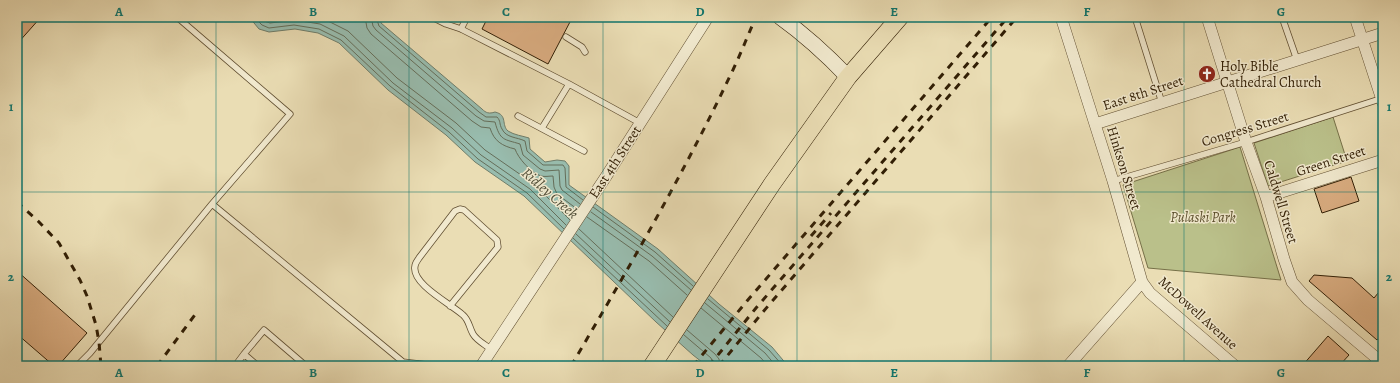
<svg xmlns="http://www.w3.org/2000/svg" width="1400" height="383" viewBox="0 0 1400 383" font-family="Alegreya,serif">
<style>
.green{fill:#bac08a;stroke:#767048}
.water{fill:#98bcae;stroke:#6f7d6a}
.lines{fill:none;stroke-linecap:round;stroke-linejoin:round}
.shore{stroke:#656e5a;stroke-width:1}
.building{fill:#d9ac80;stroke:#321f05}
.lane-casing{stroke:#604e31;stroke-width:7}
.street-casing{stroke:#604e31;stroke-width:12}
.secondary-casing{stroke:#321f05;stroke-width:16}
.primary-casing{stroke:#321f05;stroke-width:18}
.lane{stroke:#f1e9ce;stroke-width:5.5}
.street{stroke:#f1e9ce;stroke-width:11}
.secondary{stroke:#f1e9ce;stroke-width:15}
.primary{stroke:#eaddb4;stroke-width:17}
.rail{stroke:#321f05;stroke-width:3;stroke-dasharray:7 7;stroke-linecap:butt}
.grid{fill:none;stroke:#0f766e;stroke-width:1;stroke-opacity:0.55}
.labels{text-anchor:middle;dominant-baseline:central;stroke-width:3;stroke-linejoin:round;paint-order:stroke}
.poi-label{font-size:14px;fill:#321f05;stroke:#f1e9ce;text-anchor:start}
.street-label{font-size:14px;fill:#321f05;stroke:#f1e9ce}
.park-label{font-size:14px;font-style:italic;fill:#5b4f2d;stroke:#f1e9ce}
.water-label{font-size:15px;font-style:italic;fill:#514e38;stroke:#f1e9ce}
.neatline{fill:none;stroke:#0f766e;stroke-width:1.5}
.grid-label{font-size:13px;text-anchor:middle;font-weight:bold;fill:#0f766e}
</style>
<rect width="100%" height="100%" fill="#eaddb4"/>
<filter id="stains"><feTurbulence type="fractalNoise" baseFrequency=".005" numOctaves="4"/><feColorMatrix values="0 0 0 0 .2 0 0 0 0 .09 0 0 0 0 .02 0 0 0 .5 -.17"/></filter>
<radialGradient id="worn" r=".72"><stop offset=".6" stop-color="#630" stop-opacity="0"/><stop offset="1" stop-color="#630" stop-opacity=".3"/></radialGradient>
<path class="green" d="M1333,117L1347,161L1268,186L1254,143Z
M1240,147L1281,280L1148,268L1123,185Z"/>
<path class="water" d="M249,17H380L381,23L482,109C486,113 489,114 495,112C508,115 501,125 508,131C514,135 523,136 529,138L530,149L545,162L557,160L565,161L569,166V185L658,249L719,304L772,347L788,366H707L693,355L656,322L524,196L475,162L446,135L388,90L339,43L318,33L295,29L269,32L259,29Z"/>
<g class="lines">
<path class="shore" d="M254,17L262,25L269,28L294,25L319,29L341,40L390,86L449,132L478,159L527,193L564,229
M261,17L264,21L270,23L295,20L320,24L344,36L393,83L452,128L481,155L530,189L566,225
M313,17L324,19L348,31L397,78L456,123L485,150L534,184L570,220
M365,17L367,28L371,34L472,121L481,127L490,128C494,141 502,146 515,149C518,158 531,173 541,176C545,177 549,176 553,176L554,187L557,194L577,209
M371,17L373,26L376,30L476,116L484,121L495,122C500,141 504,139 520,144L523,155L540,169L545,171L559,170L560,186L562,190L580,204
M376,17L379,26L479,112L486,117H497C501,121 499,124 502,129C506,138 517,137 525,141L527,151L543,165H563L565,168L566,187L583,200
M593,207L655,252L693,286
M591,212L652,256L691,290
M587,217L649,261L687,295
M579,229L673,317
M576,234L670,322
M573,238L667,326
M708,299L769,350L783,366
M705,303L765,353L776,366
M701,308L761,358L768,366
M687,330L715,354L719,359L720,366
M684,335L711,358L714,366"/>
</g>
<path class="building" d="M17,17H41L17,44Z
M488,17H565L571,20L548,64L482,29Z
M1351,177L1359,201L1322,213L1314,189Z
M17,271L87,333L58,366H54L17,334Z
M1314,275L1352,278L1374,298L1383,287V333L1377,340L1309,281Z
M1328,336L1349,355L1339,366H1302Z"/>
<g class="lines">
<defs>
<path id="lane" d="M432,17L446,24L461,29L569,84L640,123
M1135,17L1162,103
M1282,17L1297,60
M461,29L467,17
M566,37L582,47L585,52
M518,116L584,151
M542,128L569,84
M1113,181L1246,142L1383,98
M212,204L403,362L437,366
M450,306L498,247L497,240L464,210L460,209L455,211L419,258C418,260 415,263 415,266C411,284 451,304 463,315C469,320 469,327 473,334C477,341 486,345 492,350
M244,354L264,330L306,366
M77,366L90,353L212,204L290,114L177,17
M235,366L244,354L258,366"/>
<path id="street" d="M1061,17L1113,181L1142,282L1150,293L1235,366
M1207,17L1246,142L1266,197L1284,259L1292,282L1308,300L1380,361
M1355,17L1383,103
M1095,124L1383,33
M1266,197L1383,160
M481,366L607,175L708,17
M1068,366L1142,282"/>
<path id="secondary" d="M780,17C805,35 827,55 848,77
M1376,366L1383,358"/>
<path id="primary" d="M652,366L772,184L848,77L900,17"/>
</defs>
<use href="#lane" class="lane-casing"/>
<use href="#street" class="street-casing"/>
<use href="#secondary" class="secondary-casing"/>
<use href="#primary" class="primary-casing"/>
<use href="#lane" class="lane"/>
<use href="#street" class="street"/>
<use href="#secondary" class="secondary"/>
<use href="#primary" class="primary"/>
<path class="rail" d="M17,202L38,221L59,243L80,280L87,296L96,325L99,342L101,366
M811,236L831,213
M157,366L197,312
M571,366C627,271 683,175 730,76C740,56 747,37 756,17
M693,366L747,301L992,17
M709,366L756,308L1008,17
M719,366L762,313L1017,17"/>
</g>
<path class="grid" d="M216,17V366M409,17V366M603,17V366M797,17V366M991,17V366M1184,17V366M17,192H1383"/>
<defs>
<symbol id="church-disc" viewBox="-11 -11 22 22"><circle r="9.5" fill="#8f2418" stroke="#f1e9ce"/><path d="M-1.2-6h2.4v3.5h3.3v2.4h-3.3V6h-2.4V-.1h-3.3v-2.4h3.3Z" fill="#fff"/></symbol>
</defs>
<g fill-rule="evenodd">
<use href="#church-disc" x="1197" y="64" width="20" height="20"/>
</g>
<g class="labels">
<g class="poi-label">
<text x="1220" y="66">Holy Bible<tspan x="1220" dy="16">Cathedral Church</tspan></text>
</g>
<g class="street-label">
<text transform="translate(1143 93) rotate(-18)">East 8th Street</text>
<text transform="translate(1245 129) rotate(-17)">Congress Street</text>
<text transform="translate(1331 161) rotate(-18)">Green Street</text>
<text transform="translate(615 162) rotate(-57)">East 4th Street</text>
<text transform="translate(1124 168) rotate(73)">Hinkson Street</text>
<text transform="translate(1281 202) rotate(73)">Caldwell Street</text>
<text transform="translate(1198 313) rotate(42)">McDowell Avenue</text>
</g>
<g class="park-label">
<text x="1203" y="217">Pulaski Park</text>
</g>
<g class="water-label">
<text transform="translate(550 193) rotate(41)">Ridley Creek</text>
</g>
</g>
<rect width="1400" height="383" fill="none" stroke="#eaddb4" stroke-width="44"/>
<rect x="22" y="22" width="1356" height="339" class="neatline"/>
<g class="grid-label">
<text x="119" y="16">A</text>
<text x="313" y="16">B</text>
<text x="506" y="16">C</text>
<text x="700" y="16">D</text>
<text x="894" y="16">E</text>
<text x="1087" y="16">F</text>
<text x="1281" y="16">G</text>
<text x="11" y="111">1</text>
<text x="1389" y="111">1</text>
<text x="11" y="281">2</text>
<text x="1389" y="281">2</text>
<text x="119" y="377">A</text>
<text x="313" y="377">B</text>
<text x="506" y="377">C</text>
<text x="700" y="377">D</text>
<text x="894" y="377">E</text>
<text x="1087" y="377">F</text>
<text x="1281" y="377">G</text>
</g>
<rect width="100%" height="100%" filter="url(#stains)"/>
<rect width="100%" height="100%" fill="url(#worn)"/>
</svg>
